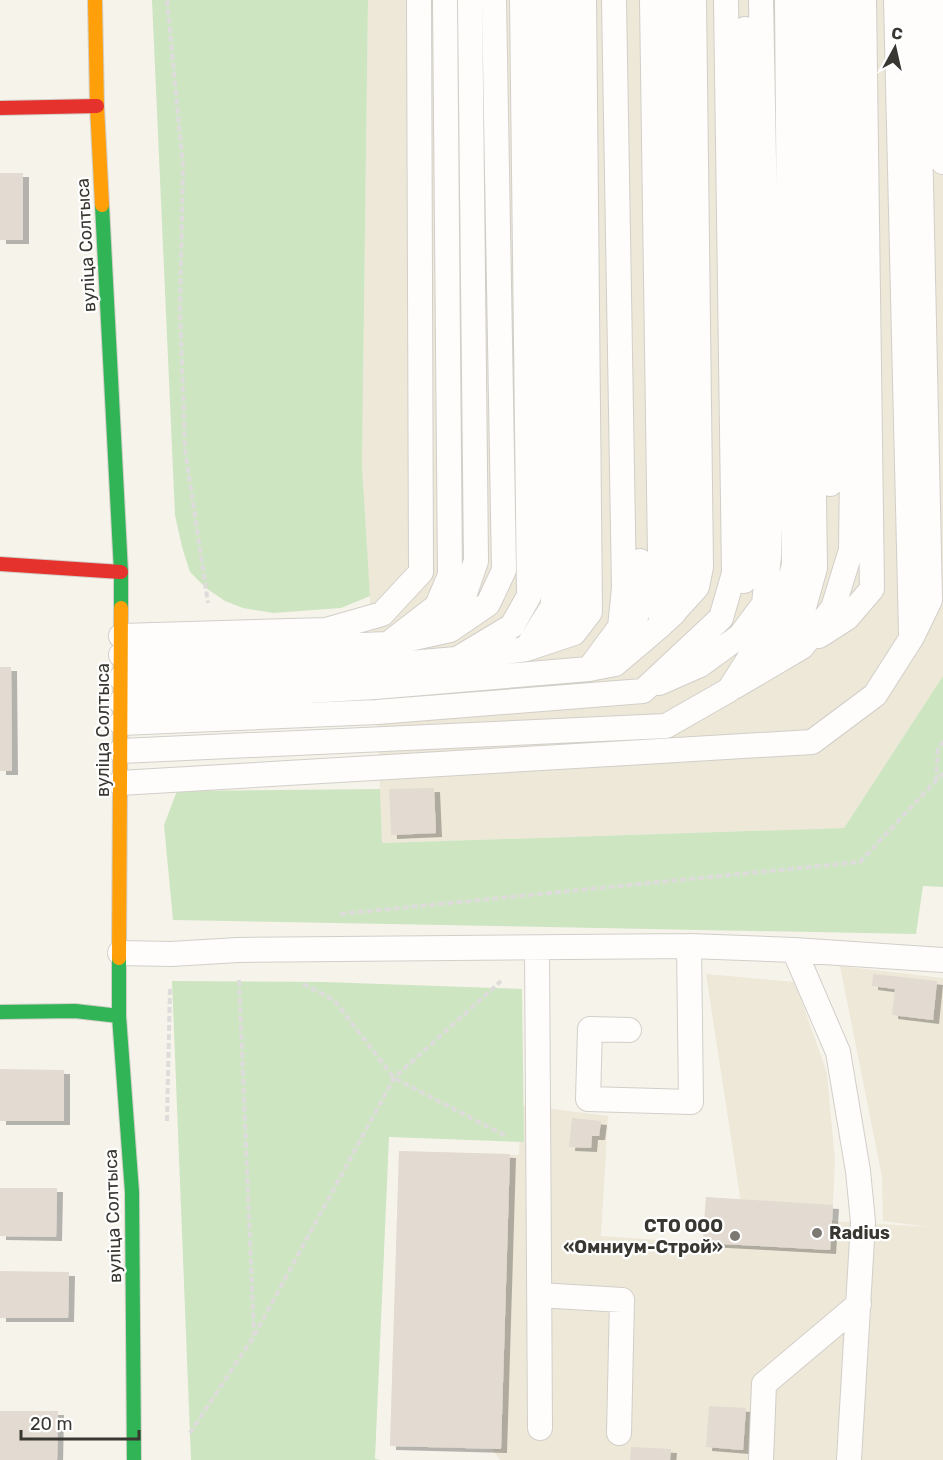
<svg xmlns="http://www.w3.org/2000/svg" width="943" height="1460" viewBox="0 0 943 1460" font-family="Rubik,sans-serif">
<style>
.built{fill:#ede8d8}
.green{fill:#cee5c2}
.building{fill:#e3dad1;filter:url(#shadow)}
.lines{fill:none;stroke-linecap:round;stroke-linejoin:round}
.lane-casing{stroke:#d2cfc9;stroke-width:26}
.fast-casing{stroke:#d2cfc9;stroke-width:16}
.slow-casing{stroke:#d2cfc9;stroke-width:16}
.jam-casing{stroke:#d2cfc9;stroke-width:16}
.path{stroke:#dddcda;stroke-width:4;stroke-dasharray:6 3;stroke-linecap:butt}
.lane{stroke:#fefdfc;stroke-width:24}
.fast{stroke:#30b455;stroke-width:14}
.slow{stroke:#ff9f0a;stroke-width:14}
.jam{stroke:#e5322d;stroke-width:14}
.poi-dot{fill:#7b7972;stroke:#fff;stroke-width:2}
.labels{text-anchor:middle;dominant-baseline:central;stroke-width:4.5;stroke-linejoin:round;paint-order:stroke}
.street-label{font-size:18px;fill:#393731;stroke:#fff}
.poi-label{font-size:18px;font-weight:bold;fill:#393731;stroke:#fff;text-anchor:end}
</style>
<defs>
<filter id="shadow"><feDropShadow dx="6" dy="4" stdDeviation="0" flood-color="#0004"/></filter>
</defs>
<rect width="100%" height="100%" fill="#f6f3eb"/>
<path class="built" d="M368,0H943V676L844,828L382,843L378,739L362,465Z
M840,966L943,978V1460H500L492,1449L390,1446L399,1151L519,1155L521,1105L608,1116L601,1236L702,1243L706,1197L741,1203L706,974L795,982L827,1073L835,1161L832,1221L929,1227L883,1221L882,1177Z"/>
<path class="green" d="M152,0H368L362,465L370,596L341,608L273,613L243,608L225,601L206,588L190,572L182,547L175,515Z
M943,676V887L923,886L916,934L173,920L164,825L177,791L380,789L382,843L844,828Z
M172,981L324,982L522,989L524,1142L389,1137L375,1459L381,1460H191Z"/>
<path class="building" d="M0,173H23V240H0Z
M0,667H11L12,771H0Z
M434,788L436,833L391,835L389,789Z
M873,974L937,981L933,1020L892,1015L895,989L872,986Z
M0,1069L64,1070V1121H0Z
M572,1118L601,1121L599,1136H592L591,1148L569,1147Z
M399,1151L510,1154L501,1449L390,1446Z
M0,1188H57L56,1237L0,1236Z
M706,1197L833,1205L830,1250L703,1243Z
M0,1271L69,1272L68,1318H0Z
M709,1406L746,1408L743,1450L706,1447Z
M0,1411H58L57,1460H0Z
M631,1447L671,1449L670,1460H630Z"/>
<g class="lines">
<defs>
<path id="lane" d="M825,0L830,484
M896,0L911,633
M940,0L943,162
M744,581L748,574L754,507L745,29
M676,610L697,587L701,567L694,0
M664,622L674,613L684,566L671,0
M435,630L463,599L476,561L470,0
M556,634L572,612L564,0
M121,636L326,630L382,614L421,572L419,0
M819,636L847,618L872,589L864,0
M393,640L437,606L450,575L445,0
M626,640L640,607V561
M526,649L574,633L590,612L584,0
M121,655L387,644L450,630L488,604L504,570L494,0
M469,657L526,649L553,606L546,0
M762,660L799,625L815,568L807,0
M589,669L615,664L661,625L652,0
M121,678L374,666L457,659L512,626L529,596L522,0
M659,683L700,665L740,636L764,604L769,556L770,479L761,0
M734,687L802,647L833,608L851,550L853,396L845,0
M121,702L375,687L589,669L620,627L624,588L614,0
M121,723L377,712L643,691L721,618L734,573L726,0
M121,751L666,726L729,690L783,605L794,565L789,247L787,0
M120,783L812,742L875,695L912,637L930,600L917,0
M537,948L540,1428
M794,950L943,960
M120,953L171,954L238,950L689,946L794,950L838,1052L858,1171L863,1222L849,1460
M629,1030L590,1029L588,1099L691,1102L689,946
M539,1295L622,1300L619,1433
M761,1460L764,1384L859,1304"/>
<path id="fast" d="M102,205L121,572V608
M119,958V1016L132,1192L134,1460
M0,1012L75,1011L119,1016"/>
<path id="slow" d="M95,0L97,106L102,205
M119,958L121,608"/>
<path id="jam" d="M0,108L97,106
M0,564L121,572"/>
</defs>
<use href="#lane" class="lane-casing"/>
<use href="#fast" class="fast-casing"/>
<use href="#slow" class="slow-casing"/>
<use href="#jam" class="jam-casing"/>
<path class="path" d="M167,0L183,166L180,311L185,449L208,603
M936,781L938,749L943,741
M340,914L860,862L943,773
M239,980L254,1336
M303,984L334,1000L394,1078L506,1136
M167,1121L170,987
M190,1433L254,1336L394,1078L501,981"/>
<use href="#lane" class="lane"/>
<use href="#fast" class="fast"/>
<use href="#slow" class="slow"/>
<use href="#jam" class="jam"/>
</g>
<g class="poi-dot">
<circle cx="817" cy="1233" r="6"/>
<circle cx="735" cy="1236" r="6"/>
</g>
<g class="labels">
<g class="street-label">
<text transform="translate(86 245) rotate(-93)">вуліца Солтыса</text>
<text transform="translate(103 730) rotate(-90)">вуліца Солтыса</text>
<text transform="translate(113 1216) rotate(-92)">вуліца Солтыса</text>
</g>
<g class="poi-label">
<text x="723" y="1226">СТО ООО<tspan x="723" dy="21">«Омниум-Строй»</tspan></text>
<text x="829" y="1233" text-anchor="start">Radius</text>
</g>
</g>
<g transform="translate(895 48) rotate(8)" stroke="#ffffff" stroke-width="4.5" paint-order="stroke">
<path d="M0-4.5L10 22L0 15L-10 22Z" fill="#393731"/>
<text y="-9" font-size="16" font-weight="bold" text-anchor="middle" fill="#393731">С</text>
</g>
<path d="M21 1430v9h118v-9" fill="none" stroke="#393731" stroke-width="3"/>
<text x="30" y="1430" font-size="18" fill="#393731" stroke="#ffffff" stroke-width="4.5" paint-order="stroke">20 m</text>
</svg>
